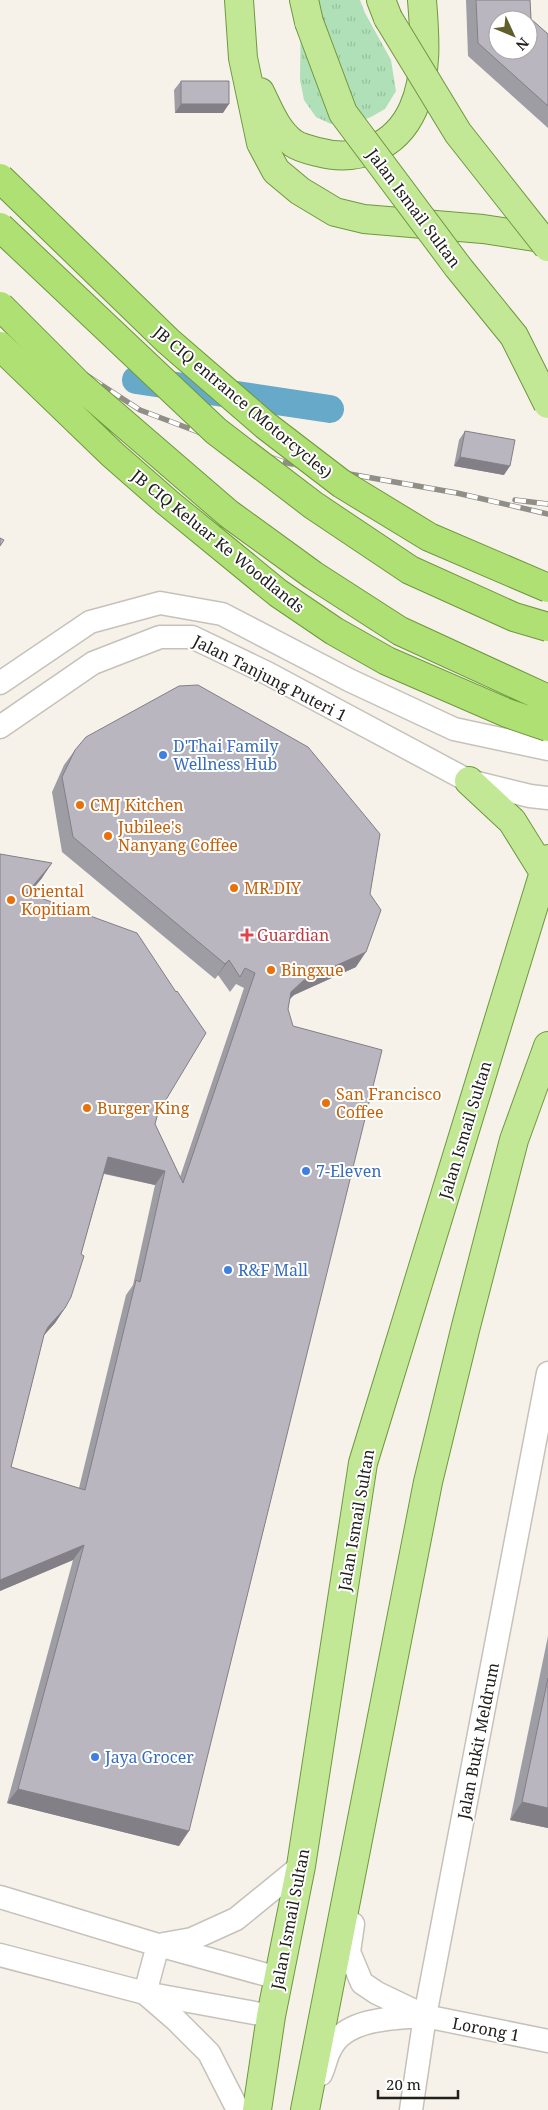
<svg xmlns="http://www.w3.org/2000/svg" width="548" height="2110" viewBox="0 0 548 2110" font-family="'Noto Serif',serif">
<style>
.grass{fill:url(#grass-tufts)}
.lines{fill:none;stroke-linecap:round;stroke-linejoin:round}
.canal{stroke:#66a9c9;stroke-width:28}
.minor-casing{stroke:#c6c2ba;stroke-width:25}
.primary-casing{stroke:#6f983e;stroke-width:30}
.minor{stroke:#fff;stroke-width:22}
.primary{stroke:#c2e896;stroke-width:28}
.rail-casing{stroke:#918e88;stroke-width:5.5}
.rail{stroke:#fff;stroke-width:4;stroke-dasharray:11;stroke-linecap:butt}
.primary-bridge-casing{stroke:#6f983e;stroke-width:30;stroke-linecap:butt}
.trunk-bridge-casing{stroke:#6f983e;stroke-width:30;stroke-linecap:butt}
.primary-bridge{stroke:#c2e896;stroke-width:28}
.trunk-bridge{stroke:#aee073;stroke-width:28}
.wall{fill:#9f9da4;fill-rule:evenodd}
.shaded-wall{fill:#827f86}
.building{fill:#b9b6bf;stroke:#827f86;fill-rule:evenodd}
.shop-dot{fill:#3f7fe0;stroke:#fff;stroke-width:2}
.food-dot{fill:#e8710a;stroke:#fff;stroke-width:2}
.health-dot{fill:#e0444e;stroke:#fff;stroke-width:2}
.labels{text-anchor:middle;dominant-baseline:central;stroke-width:4;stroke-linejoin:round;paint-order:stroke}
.street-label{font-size:16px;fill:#22201d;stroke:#fff}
.shop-label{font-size:16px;fill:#366cbe;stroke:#fff;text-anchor:start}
.food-label{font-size:16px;fill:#c56008;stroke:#fff;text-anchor:start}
.health-label{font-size:16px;fill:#be3a42;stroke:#fff;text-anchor:start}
</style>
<defs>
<pattern id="grass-tufts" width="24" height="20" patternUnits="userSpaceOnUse" patternTransform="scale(1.25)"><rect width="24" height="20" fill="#b0e0b7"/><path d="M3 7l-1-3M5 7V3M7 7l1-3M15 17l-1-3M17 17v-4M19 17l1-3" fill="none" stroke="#97c09d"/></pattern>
</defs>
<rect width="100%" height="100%" fill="#f6f2e9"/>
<path class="grass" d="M301,0H360L365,13L391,60L396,91L385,109L371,117L353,124H331L316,117L304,100L300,80Z"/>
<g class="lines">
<path class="canal" d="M136,380L330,409"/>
<defs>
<path id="minor" d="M0,683L90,622L160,603L222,614L349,680L454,729L548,749
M0,727L93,663L160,637H192L267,673L469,781L530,796L548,798
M0,1897L158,1945L278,1978
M353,1924L349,1952L362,1983L377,1993L425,2016L548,2041
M164,1944L192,1939L236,1919L301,1866
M0,1955L145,1993L271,2016
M145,1993L158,1945
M146,1994L176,2020L209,2053L238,2110
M321,2074C325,2066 326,2056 331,2048C346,2018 395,2018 424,2016
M411,2110L425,2016L548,1373"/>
<path id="primary" d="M239,0L243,58L261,143L276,171L300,191L335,212L364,219L483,229L548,239
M304,0L309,22
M381,0L388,18
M260,92C269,110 276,130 293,143C300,148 310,150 318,152C357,163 396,147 413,109C428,75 425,36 422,0
M469,781L512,821L545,874
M257,2110L271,2016L301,1866L363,1463L548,859
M305,2110L428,1482L465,1330L514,1140L548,1046"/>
</defs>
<use href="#minor" class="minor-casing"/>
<use href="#primary" class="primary-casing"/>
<use href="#minor" class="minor"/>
<use href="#primary" class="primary"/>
<defs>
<path id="rail" d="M0,319L140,410L209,436L287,463L457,493L548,514
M515,500L548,504"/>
</defs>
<use href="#rail" class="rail-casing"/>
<use href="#rail" class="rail"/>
<defs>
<path id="primary-bridge" d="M388,18L458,133L548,247
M309,22L343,113L458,267L514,336L548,404"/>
<path id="trunk-bridge" d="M0,178L168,341L265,425L342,484L429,537L548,588
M0,227L216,431L313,505L410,570L514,617L548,627
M0,306L77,383L229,514L313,575L400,631L548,699
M0,346L112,454L168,503L278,593L334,631L387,661L507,713L548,727"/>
</defs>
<use href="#primary-bridge" class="primary-bridge-casing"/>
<use href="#trunk-bridge" class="trunk-bridge-casing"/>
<use href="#primary-bridge" class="primary-bridge"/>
<use href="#trunk-bridge" class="trunk-bridge"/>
</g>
<path class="wall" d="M466,0H530L531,19L548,34V128L468,56Z
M181,81L223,113H175L174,90Z
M465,431L504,475L454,466L459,440Z
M75,750L356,967L294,995L290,999L288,1009L179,1846L7,1803L73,1560L0,1591V854L42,878L29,893L158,1113L155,1124L180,1177L244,988L236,984L230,992L218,975L215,979L62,852L52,792L64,765ZM104,1174L155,1185L133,1285L126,1295L79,1488L11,1467L44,1335L55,1323L65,1308Z
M548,1636V1828L510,1820Z"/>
<path class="shaded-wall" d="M181,104H229L223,113H175Z
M460,457L510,466L504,475L454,466Z
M52,863L42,878L17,908L27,893Z
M366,952L356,967L294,995L281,1007L291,992L304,980Z
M229,960L218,975L215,979L225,964Z
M108,1157L165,1171L155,1185L98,1172Z
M65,1308L55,1323L38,1342L48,1327Z
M84,1545L73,1560L0,1591V1580Z
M18,1789L189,1831L179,1846L7,1803Z
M522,1802L548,1808V1828L510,1820Z"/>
<path class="building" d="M476,0H530L531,19L548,34V106L478,43ZM498,20H528V50H498Z
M181,81H229V104H181Z
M465,431L515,440L510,466L460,457Z
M0,538L4,540L0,546Z
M198,685L308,747L380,834L370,894L381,910L366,952L304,980L291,992L288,1009L293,1026L382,1050L189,1831L18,1789L84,1545L0,1580V854L52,863L27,893L137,933L176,992L177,991L206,1033L158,1113L155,1124L183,1183L255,973L245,968L240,977L229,960L225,964L73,837L62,777L75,750L86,737L179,686ZM108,1157L165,1171L140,1282L136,1280L85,1490L11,1467L44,1335L48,1327L65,1308L71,1297L84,1256L81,1254Z
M548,1678V1808L522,1802Z"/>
<g class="shop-dot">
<circle cx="163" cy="755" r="5"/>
<circle cx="306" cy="1171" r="5"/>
<circle cx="228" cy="1270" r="5"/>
<circle cx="95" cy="1757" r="5"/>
</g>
<g class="food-dot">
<circle cx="80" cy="805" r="5"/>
<circle cx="108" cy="836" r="5"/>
<circle cx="234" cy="888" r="5"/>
<circle cx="11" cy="900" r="5"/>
<circle cx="271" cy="970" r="5"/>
<circle cx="326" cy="1103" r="5"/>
<circle cx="87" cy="1108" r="5"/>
</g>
<path class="health-dot" d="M244.5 927.5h5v5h5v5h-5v5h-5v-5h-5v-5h5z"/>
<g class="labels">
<g class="street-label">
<text transform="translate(414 208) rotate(53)">Jalan Ismail Sultan</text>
<text transform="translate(243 402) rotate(40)">JB CIQ entrance (Motorcycles)</text>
<text transform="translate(218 541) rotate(39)">JB CIQ Keluar Ke Woodlands</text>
<text transform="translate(270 678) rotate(27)">Jalan Tanjung Puteri 1</text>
<text transform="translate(465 1130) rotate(-73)">Jalan Ismail Sultan</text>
<text transform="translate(356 1520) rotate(-80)">Jalan Ismail Sultan</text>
<text transform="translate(478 1741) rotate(-79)">Jalan Bukit Meldrum</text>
<text transform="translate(290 1919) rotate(-79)">Jalan Ismail Sultan</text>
<text transform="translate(486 2029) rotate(11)">Lorong 1</text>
</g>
<g class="shop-label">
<text x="173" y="746">D'Thai Family<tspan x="173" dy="18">Wellness Hub</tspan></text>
<text x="316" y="1171">7-Eleven</text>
<text x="238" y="1270">R&amp;F Mall</text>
<text x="105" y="1757">Jaya Grocer</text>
</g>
<g class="food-label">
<text x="90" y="805">CMJ Kitchen</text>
<text x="118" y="827">Jubilee's<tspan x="118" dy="18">Nanyang Coffee</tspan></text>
<text x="244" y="888">MR.DIY</text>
<text x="21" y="891">Oriental<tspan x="21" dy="18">Kopitiam</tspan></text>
<text x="281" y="970">Bingxue</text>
<text x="336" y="1094">San Francisco<tspan x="336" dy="18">Coffee</tspan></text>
<text x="97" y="1108">Burger King</text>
</g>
<g class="health-label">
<text x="257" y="935">Guardian</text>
</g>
</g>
<g transform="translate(513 35) rotate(134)"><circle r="24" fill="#ffffff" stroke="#a7a6a5"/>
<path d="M0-4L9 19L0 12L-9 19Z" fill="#605e2b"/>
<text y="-8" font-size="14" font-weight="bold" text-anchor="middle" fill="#22201d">N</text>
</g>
<path d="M378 2090v8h80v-8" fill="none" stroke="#22201d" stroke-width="2.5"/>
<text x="386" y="2090" font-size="15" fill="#22201d" stroke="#ffffff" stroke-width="4" paint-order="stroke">20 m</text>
</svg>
